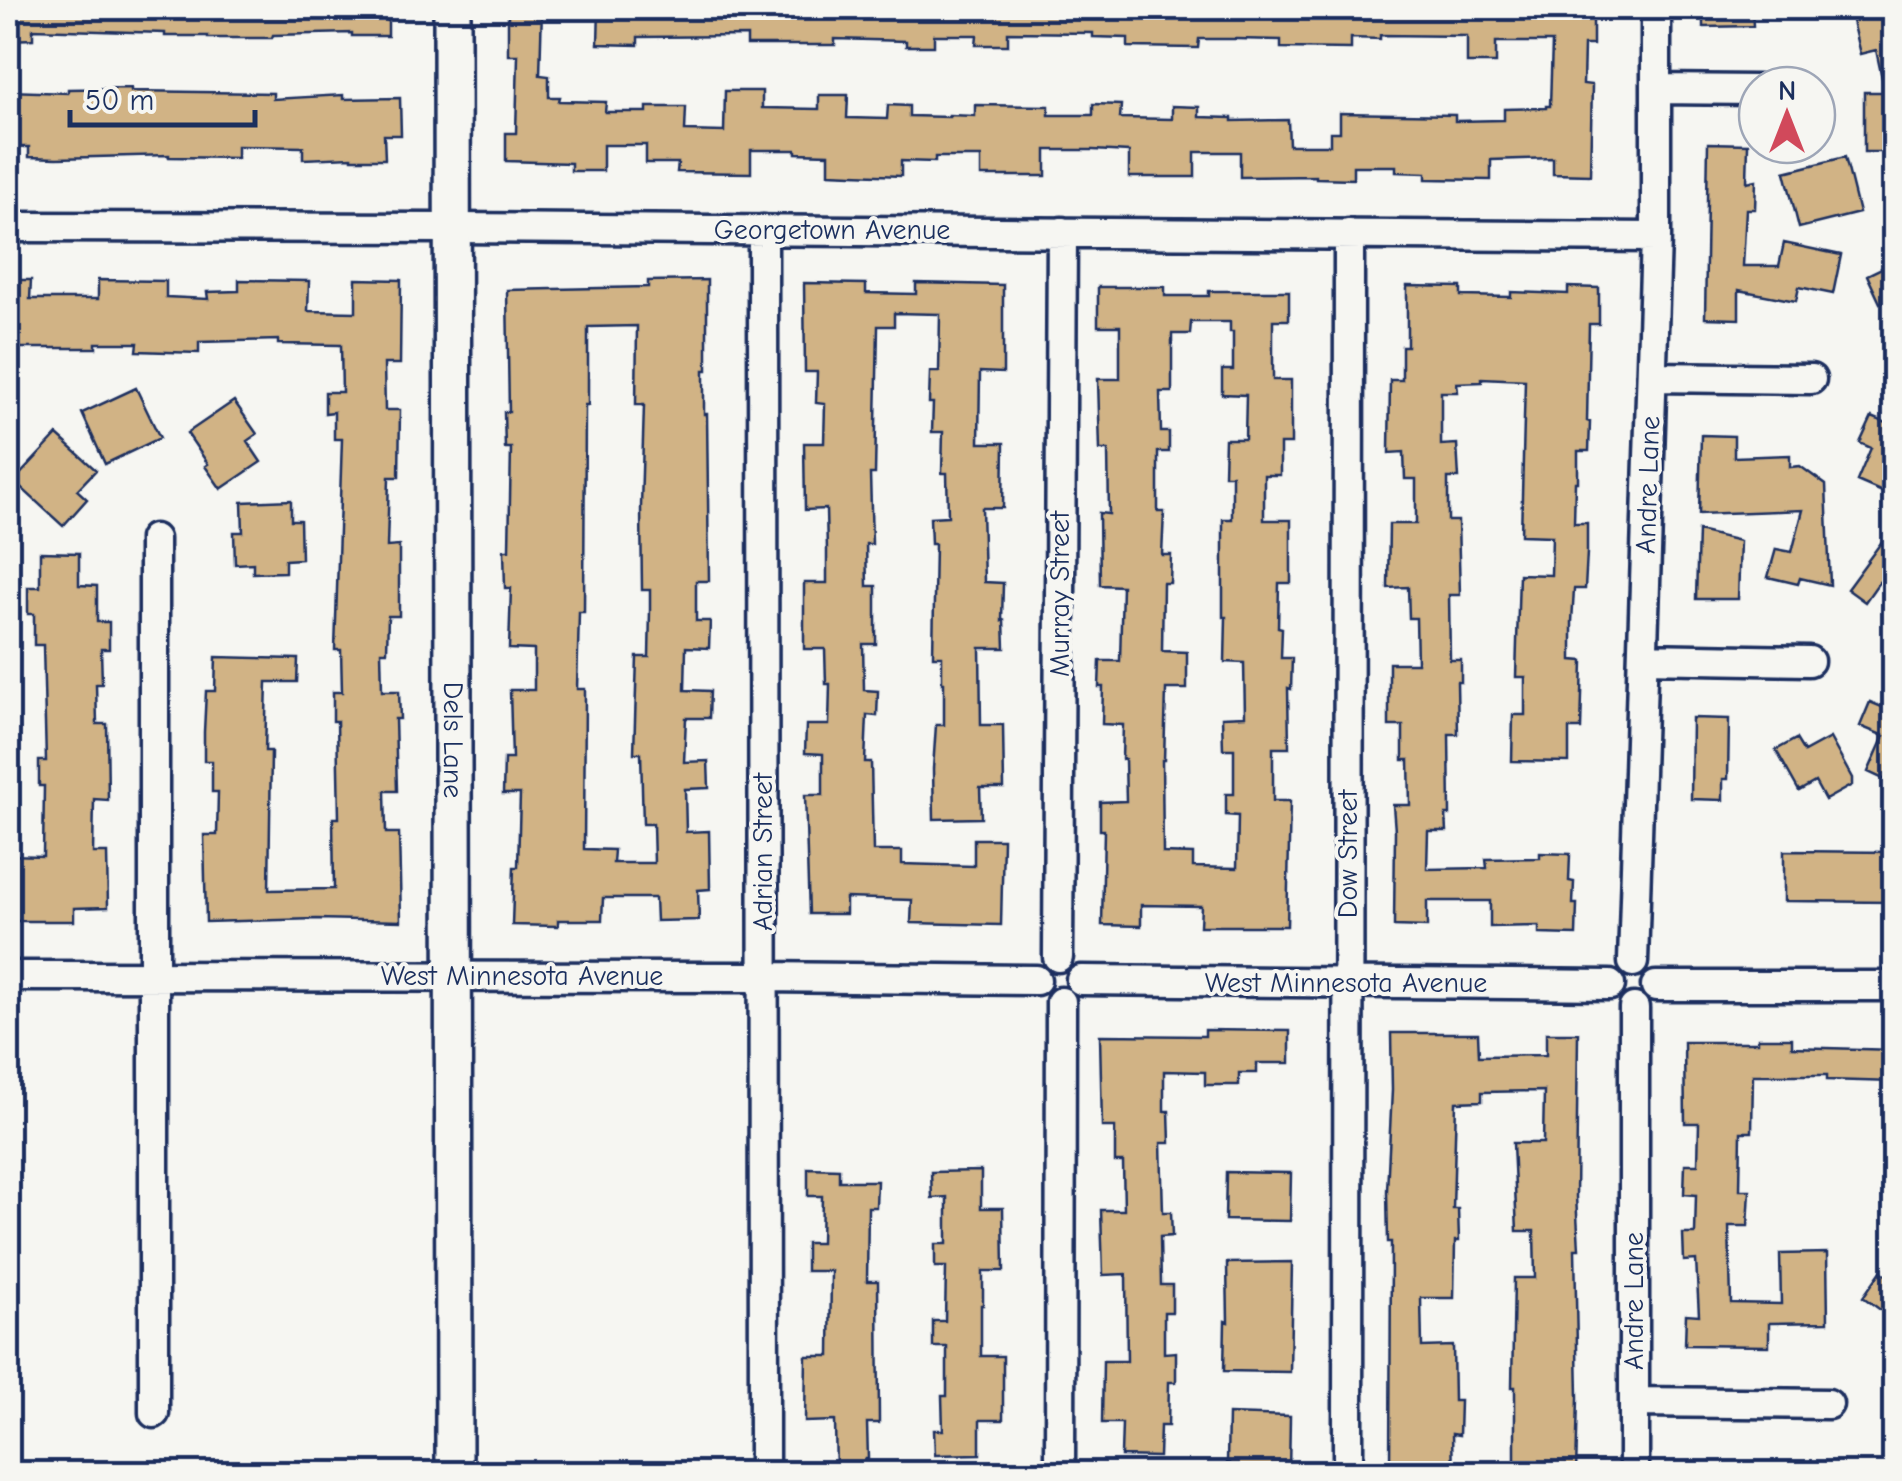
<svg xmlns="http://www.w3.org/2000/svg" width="1902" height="1481" viewBox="0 0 1902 1481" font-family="'Comic Neue',sans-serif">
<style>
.building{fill:#d1b385;stroke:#1b2f5e;stroke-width:2.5;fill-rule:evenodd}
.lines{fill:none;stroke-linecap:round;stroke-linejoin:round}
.minor-casing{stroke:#1b2f5e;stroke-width:35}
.tertiary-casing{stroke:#1b2f5e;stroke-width:42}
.minor{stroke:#f6f6f2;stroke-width:28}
.tertiary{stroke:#f6f6f2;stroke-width:35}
.labels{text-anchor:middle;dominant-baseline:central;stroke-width:8;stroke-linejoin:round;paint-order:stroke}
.street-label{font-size:28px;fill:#1b2f5e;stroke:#f6f6f2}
</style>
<rect width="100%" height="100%" fill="#f6f6f2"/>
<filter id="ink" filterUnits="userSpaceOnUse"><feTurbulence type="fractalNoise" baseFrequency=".01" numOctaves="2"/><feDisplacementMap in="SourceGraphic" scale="20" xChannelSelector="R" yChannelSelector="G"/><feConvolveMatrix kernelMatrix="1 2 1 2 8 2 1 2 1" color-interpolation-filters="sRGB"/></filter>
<g filter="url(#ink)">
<path class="building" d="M8,8H388V36H352V33L273,35L272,38H208V36H165V33L33,29V39L8,40Z
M508,8H542L540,75L549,76V97H560L559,101L606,102L605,112H647V107H686L685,131L724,132L725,91H762V108L819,109V95H848L847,118L887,119L888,105L909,106V116L949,117V115L975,116V105L1049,106V115H1093V104L1121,105L1120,118L1172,119V106L1199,107V117L1232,118V121L1288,120L1289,145H1330V132H1340V113L1455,115V121L1504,120V109L1546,108V106H1550L1552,42H1496V63H1467V36L1380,35V39L1351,38V49L1281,48V40L1236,39H1199L1198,48L1128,47V38L1093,37V33L1008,32V45H976L977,35H934V46H906V41L835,39V45H747V36L638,37V45L598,44L599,8H1593V45H1584L1583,84L1592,85L1590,175L1553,174V158L1491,160V180L1426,179V173L1396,172V166H1353V179L1316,178V176L1240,177V152H1195V177H1129V152L1093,150H1046V176H981V157H935V162L901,161V176L829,173V154L796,153V150H751V173L677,172L678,163H646V145H603V171H571V163L506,161V133H516L518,55H508Z
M1703,8H1752L1753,26L1703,27Z
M1894,11V152H1864V92H1885L1876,50L1860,54L1852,21Z
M131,88V91L273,93V99L343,95V99L400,98L401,135H384L385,159H352V157L303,159V147L237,146V158L169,157V155L57,158L29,157V147H8V91L68,93V89Z
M1708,143L1748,144L1747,182L1756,180L1755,209H1746L1743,266H1779L1784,243L1841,255L1833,294L1799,287L1796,301L1739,290V319L1705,318Z
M1845,157L1859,213L1799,228L1785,172Z
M1894,262V296L1880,303L1867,275Z
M356,279L401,280L400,364H384L385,410H400L399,477H389L387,547L399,546V616H388L387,651H381L382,691H399L400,719H395L397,791H385L386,833H399L401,921L317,919L206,922L204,835H217L218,792H212V761H204V732L206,691H215L216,657L298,659L297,682H267L265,751H271L269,890L334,889L333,818H339L337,721H333V692H342L341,650H335L342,439H334V412L325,413V392H342L341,345L278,344V340L199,342V353L137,351L138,343H96V348H8V280H31L30,299H98V280L166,281V297L208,299L207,292L239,291V280L309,281L308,311L356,312Z
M707,280V370H704V414H707L709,581H696V621H710L709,648L686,647L685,690L710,691L709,718H686L684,762L708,761L709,788L685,789L686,832L709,831L710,889L698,890L699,920L656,921L655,898H603L602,920H558V926L512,925L514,867H518L520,794H503L504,759H512L510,690H534V650L509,649L511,588H505L504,550H509L511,448H505L504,412H509L507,290L648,287V281ZM637,326L636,405H644L641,507L642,590H650V610L649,657H637L634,753H641L643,824H653L654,863H613L614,850L584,849L585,689H577L579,612H584L585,405H588V327Z
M804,283L866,284V293L916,294V283L1003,285V373L980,372L979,443H1004L1003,508H982L984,582L1003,583L1002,621L1004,620L1005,648H980L981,725H1003L1004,788H980L981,818L934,819L933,769L936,725H944V683H942V656H933L935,544H931L930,517L948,516L947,473H942L943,432H932L933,403H929L930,372H939L940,314L894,313V326H878L875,474H870L872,544H866L867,586H876V644H863L864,690L878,691L877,716L867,715L865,762H871L873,851H902V864L974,866V839H1003L1001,925L911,923L912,900L846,898V914H809L805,795H823V754L805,753L806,725H829L830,684H826L825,649H804V583H827V550L826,509L805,510L804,443H824L825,404L816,403L817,372H805Z
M1407,286L1461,287V296L1511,297V292L1568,294V287L1599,288V324H1589L1587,421L1590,422L1589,451H1578V482H1575L1574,523H1587V552L1585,589H1574L1572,622V660L1583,661L1581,729H1569V762L1512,761L1513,715H1525V677H1516L1519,574L1551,575L1552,536L1521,535L1525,380L1482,378V382L1457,383L1458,392H1441V445L1457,444L1459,478H1448V521H1458L1460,595H1449L1450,660H1461V682H1457L1458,734H1449L1450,815H1446L1447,831H1428L1427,869L1487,868L1486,859L1540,858V853L1570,854L1569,881L1574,882L1573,904H1577L1576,935L1539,934V926L1490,927V901H1427V927L1394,926L1395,831L1393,805H1410L1409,760H1403V726H1389V663H1417L1416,618H1409L1408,587L1388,588L1389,524H1416V479H1405L1404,452L1389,453L1390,380H1402V346H1407Z
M1098,287H1165V296H1209V291H1289V320H1273V380H1291V444H1280V475H1264V520H1291V583H1279L1278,627L1282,628L1281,658H1292L1291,689L1288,688L1289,748H1273V801H1290L1287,926H1200L1201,906L1141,905V926L1102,925L1104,830H1100V802L1126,801L1125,759H1122L1123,725L1102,724L1103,687H1099L1100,661H1120L1122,586L1100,585L1099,513L1109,514L1108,450H1100L1098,379H1120V326H1098ZM1191,322H1230V332H1233V370H1222V394L1246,395L1245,439H1225L1224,475H1232V519H1223V617H1226L1225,662L1244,663L1245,716L1222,717L1223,749H1234V794H1226V815L1238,816L1237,868L1193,867V854L1163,853L1162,760H1164L1166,689H1187V652L1162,651L1163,583H1170L1171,555H1162L1164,512H1158V452H1169V432H1161L1160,392H1172V334H1190Z
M136,388L160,438L105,464L82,413Z
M234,401L257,434L247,441L261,462L221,489L205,466L208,464L187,433Z
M1872,417L1894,426V497L1857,481L1871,448L1860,443Z
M57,435L96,470L77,490L87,499L63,526L14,481Z
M1701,435L1734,436V457L1790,455V467L1800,466L1826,485L1830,585L1800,578L1798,584L1768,577L1776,549L1792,552L1803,510L1699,514Z
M291,500V520H300L301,559L285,560V572L253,573V563L235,564L234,532H243L242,502Z
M1894,525V594L1879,582L1865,602L1847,589Z
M1698,531L1740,541L1738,599H1696Z
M40,552L79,553V585L97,586V622H109V649H101L102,684H96L97,724H107L108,800L94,799L93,853H107L108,907L74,908V921H8V855L43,856L44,786H39V761H46L43,645H34V614H28V587H40Z
M1870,702L1894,712V784L1868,772L1884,736L1860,726Z
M1692,718L1729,719L1728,779H1723V800L1691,799Z
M1830,738L1852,778V785L1825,800L1815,782L1799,791L1776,750L1796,739L1804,752Z
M1784,851L1894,852V902L1784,901Z
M1205,1030L1290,1031V1063H1257V1073H1239V1085H1205V1072L1164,1071V1111H1169L1170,1143H1161L1163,1212H1171L1172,1236L1160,1237L1161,1285H1172V1312H1164V1353L1176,1352V1382H1169L1168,1426H1160L1159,1457L1121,1456L1122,1423H1102L1103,1361H1127L1126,1274L1103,1275L1101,1210H1124L1123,1162H1115V1127H1102L1100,1035L1205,1036Z
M1391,1033H1478L1479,1056L1546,1055V1033H1578L1576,1197L1579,1249H1575L1578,1397L1576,1474H1515V1387H1512L1514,1278H1535L1534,1231H1517L1513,1143H1543L1544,1091L1482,1092V1101L1456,1102L1453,1209H1458L1459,1241H1455L1454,1298H1421L1422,1347L1453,1346L1454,1401H1460L1459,1435L1452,1434L1453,1474H1390L1391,1242H1388L1387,1191L1392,1090Z
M1758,1038H1792V1047L1894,1050V1082L1827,1080V1075H1753L1752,1132H1741L1740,1190H1750L1748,1226H1729L1731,1303L1781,1304L1780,1254L1827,1253L1828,1322L1769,1323V1346L1685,1345L1686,1314L1699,1315L1696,1260L1684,1261L1683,1234H1695L1696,1195L1684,1194L1685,1164H1698L1699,1123H1685L1684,1042H1758Z
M808,1168L839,1169V1181H877L876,1207H868L867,1281H878L879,1423H867L868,1459H866V1474H836L835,1421L805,1422L806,1356H830L831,1271H806V1243H821L822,1196H808Z
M981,1171V1208H1003L1004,1271H983V1305H981V1356H1003V1420H980V1454L935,1455L934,1430H943L942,1396H947V1347H933V1321H945L946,1267H935V1244H947V1197L932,1198L931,1172Z
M1226,1172L1291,1173L1290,1221L1225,1220Z
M1292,1262L1290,1372L1224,1371L1225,1321L1228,1322L1227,1263Z
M1881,1271L1894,1282V1320L1863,1297Z
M1228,1414L1290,1416L1289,1474H1230V1463H1227Z"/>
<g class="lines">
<defs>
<path id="minor" d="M1656,89L1757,90
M8,227L453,228L1656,237
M763,230L764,1474
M1652,377L1811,379
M154,539V1413
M1643,658L1809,661
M1058,957L1062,232
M1633,962L1656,237V8
M8,976L763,977L1036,980
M1081,980L1610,985
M1656,986H1894
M1634,1402L1828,1404
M1060,1474L1061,1002
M1348,1474L1349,234
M1634,1474V1008"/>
<g id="tertiary">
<path id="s1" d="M452,8L454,1474"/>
</g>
</defs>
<use href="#minor" class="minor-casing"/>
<use href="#tertiary" class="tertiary-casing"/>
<use href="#minor" class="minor"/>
<use href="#tertiary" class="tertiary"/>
</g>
</g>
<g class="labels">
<g class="street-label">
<text x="832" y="230">Georgetown Avenue</text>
<text transform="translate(1648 485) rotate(-88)">Andre Lane</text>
<text transform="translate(1060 594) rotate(-90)">Murray Street</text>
<text stroke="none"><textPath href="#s1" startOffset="732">Dels Lane</textPath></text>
<text transform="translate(763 852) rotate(-90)">Adrian Street</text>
<text transform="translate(1348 854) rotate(-90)">Dow Street</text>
<text x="522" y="976">West Minnesota Avenue</text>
<text x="1346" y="983">West Minnesota Avenue</text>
<text transform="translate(1634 1301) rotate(-90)">Andre Lane</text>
</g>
</g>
<rect width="1902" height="1481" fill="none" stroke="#f6f6f2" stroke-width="40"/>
<rect x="20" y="20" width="1862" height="1441" fill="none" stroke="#1b2f5e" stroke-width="4" filter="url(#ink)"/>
<g transform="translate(1787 115)"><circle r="48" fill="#f6f6f2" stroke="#9ea6b7" stroke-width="2.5"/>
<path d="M0-8L18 38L0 25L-18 38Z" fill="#d1495b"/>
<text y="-15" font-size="28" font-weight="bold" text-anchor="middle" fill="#1b2f5e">N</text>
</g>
<path d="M70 110v15h185v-15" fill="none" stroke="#1b2f5e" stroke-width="5"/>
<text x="85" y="110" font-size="30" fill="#1b2f5e" stroke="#f6f6f2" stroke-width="8" paint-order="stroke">50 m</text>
</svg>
